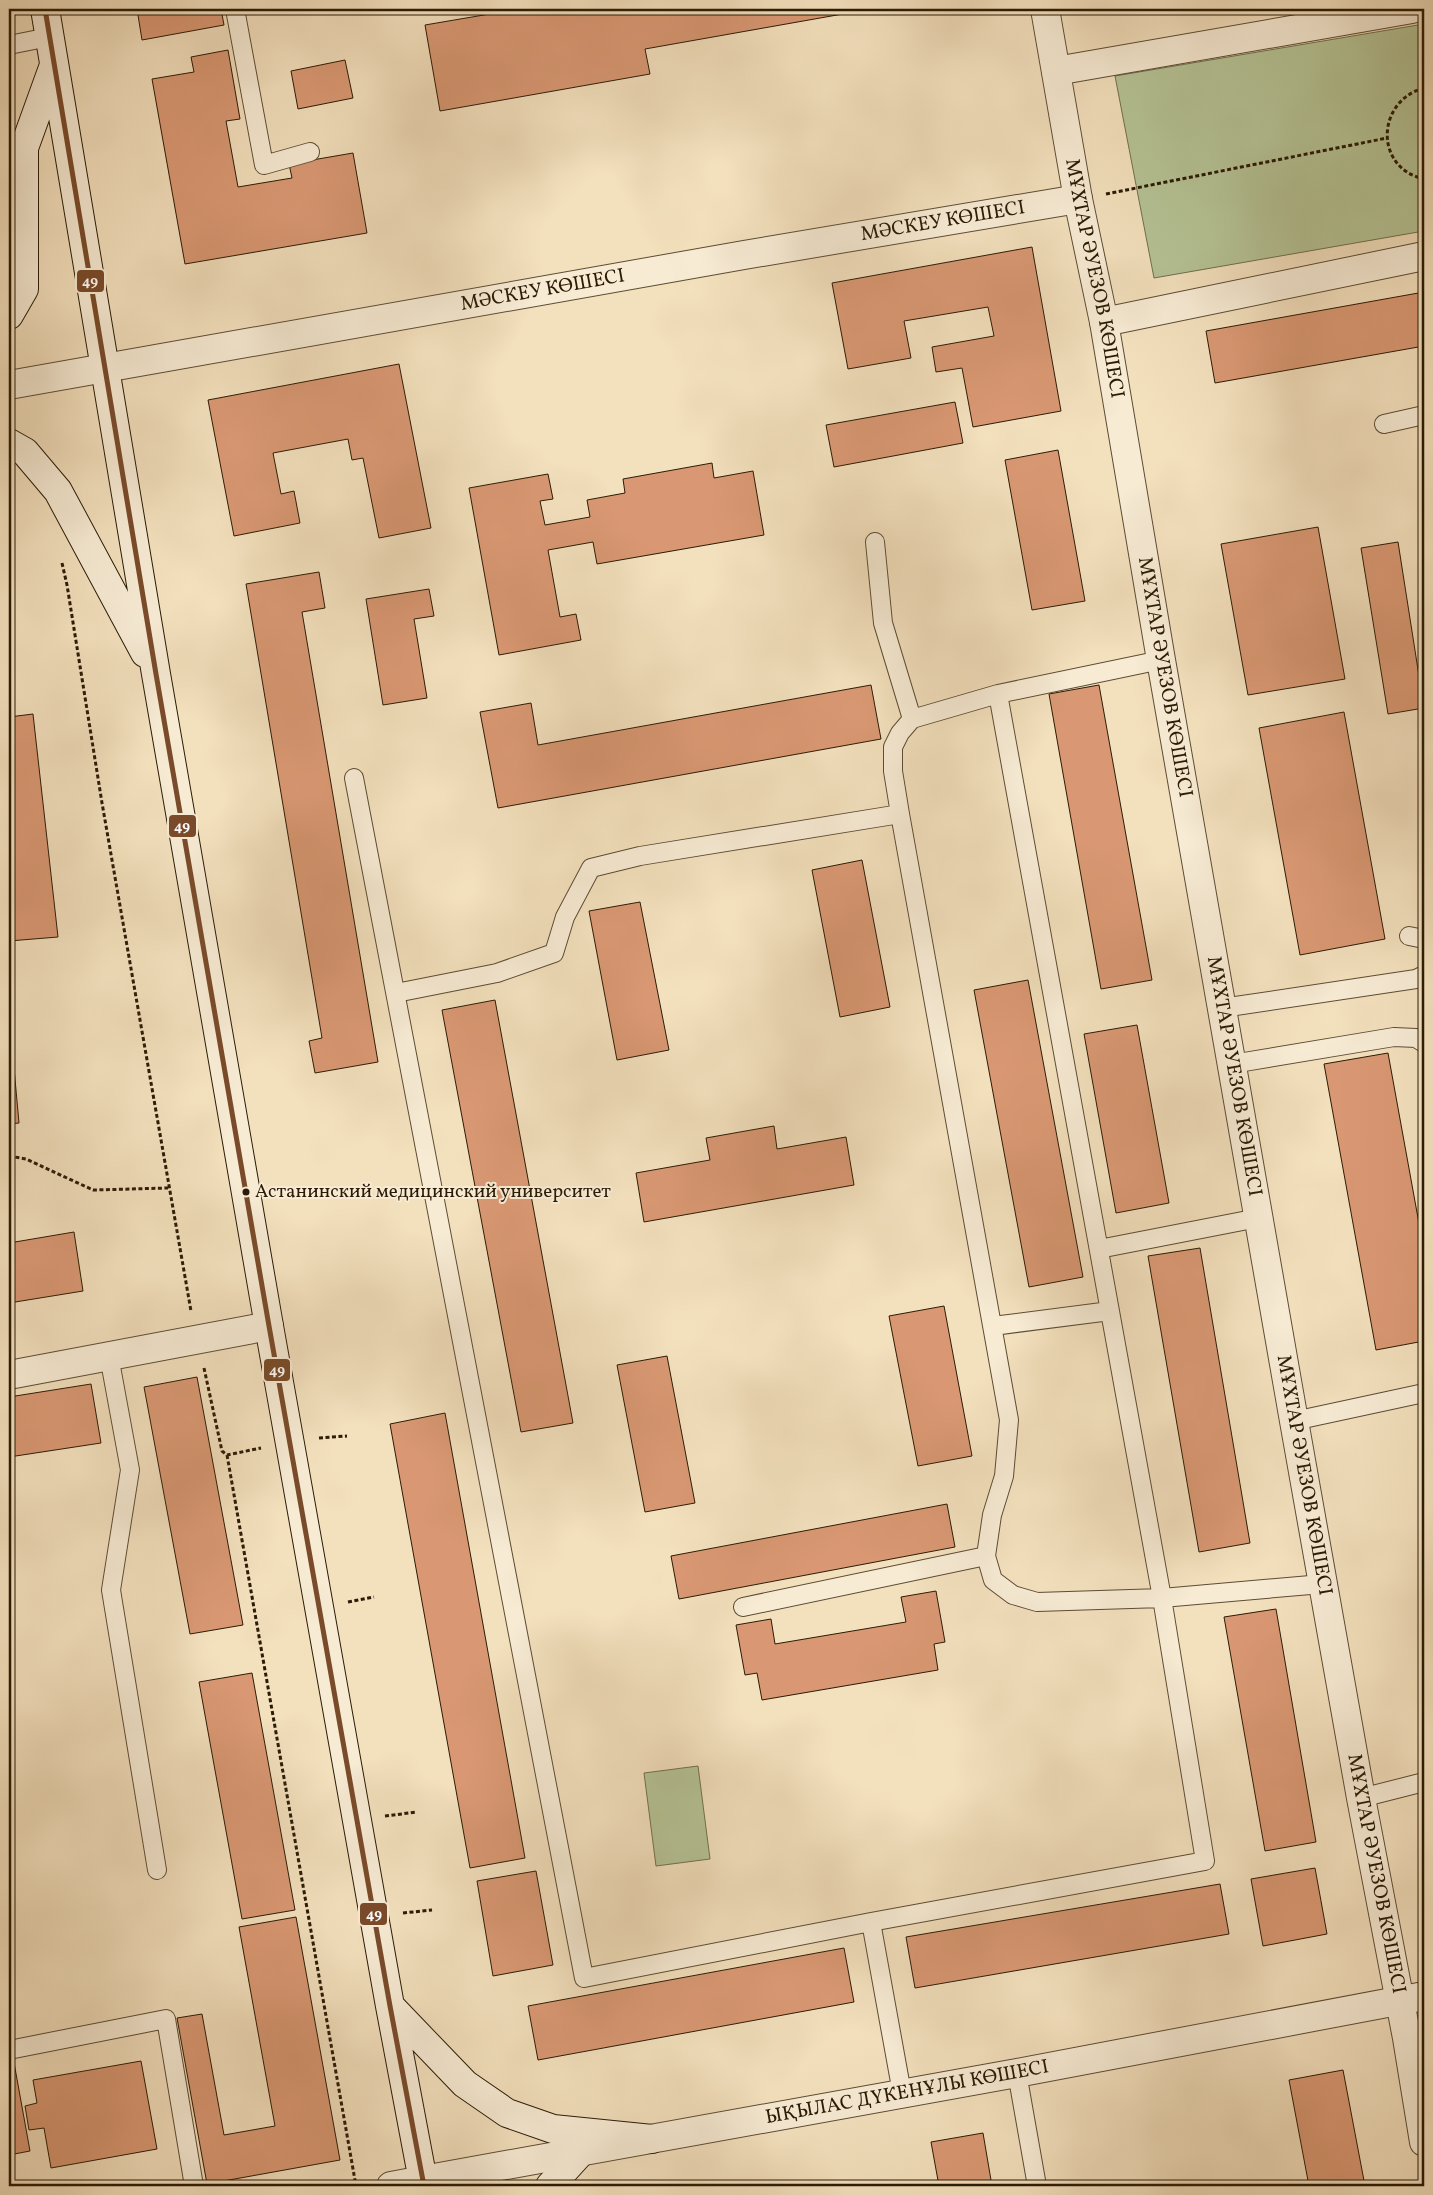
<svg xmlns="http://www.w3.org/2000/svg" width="1433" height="2195" viewBox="0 0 1433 2195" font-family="Vollkorn,serif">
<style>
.green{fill:#b5c395;stroke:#706f4e}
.building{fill:#d99873;stroke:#2b1b06}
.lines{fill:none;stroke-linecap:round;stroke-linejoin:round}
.service-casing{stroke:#5d4c34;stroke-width:20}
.minor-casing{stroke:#5d4c34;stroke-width:30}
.tertiary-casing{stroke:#5d4c34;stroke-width:30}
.secondary-casing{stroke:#2b1b06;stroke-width:30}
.path{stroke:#2b1b06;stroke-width:3;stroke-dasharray:4 2.5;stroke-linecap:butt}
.service{stroke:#f7ebd4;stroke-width:18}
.minor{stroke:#f7ebd4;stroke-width:28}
.tertiary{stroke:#f7ebd4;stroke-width:28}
.secondary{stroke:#f7ebd4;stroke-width:28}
.bus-1-casing{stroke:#f7ebd4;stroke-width:9}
.bus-1{stroke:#7a4b2a;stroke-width:5}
.bus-dot{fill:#2b1b06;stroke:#f7ebd4;stroke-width:2}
.labels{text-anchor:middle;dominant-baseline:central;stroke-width:4;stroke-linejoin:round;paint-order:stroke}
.bus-label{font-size:19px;fill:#2b1b06;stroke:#f7ebd4;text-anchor:start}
.street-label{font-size:20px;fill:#2b1b06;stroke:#f7ebd4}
.line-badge{stroke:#f7ebd4;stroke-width:2}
.badge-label{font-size:14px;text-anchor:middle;font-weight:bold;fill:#fff}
</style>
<rect width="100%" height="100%" fill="#f3e0bd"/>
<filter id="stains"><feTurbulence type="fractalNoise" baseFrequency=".004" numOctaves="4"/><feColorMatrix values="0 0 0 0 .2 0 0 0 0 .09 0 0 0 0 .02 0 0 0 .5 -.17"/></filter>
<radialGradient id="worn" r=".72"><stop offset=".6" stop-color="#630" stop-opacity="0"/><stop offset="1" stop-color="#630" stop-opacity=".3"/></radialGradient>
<path class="green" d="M1424,24V231L1154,278L1115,76Z
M698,1766L710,1859L656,1866L644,1773Z"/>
<path class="building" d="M137,9H221L224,25L142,40Z
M519,9H871L645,49L650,74L440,111L425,25Z
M228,50L240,119L226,121L238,187L292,178L289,164L353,153L367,233L185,264L152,79L194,72L191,57Z
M345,60L353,98L298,109L291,71Z
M1032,247L1061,411L973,427L962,368L936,372L932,347L994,336L988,307L904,321L911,358L848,369L832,283Z
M1424,292V346L1215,383L1206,331Z
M399,364L431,528L379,538L363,458L352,460L348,439L273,453L281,494L294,491L300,523L234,536L208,400Z
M955,402L963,443L834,467L826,425Z
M1058,450L1085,601L1032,610L1005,460Z
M712,463L714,478L753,471L764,535L597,564L593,542L548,550L560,617L576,614L581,640L499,655L469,488L548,474L553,499L540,501L545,525L590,517L587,500L625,493L623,479Z
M1318,527L1345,679L1248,695L1221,544Z
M1398,542L1424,708L1388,714L1361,548Z
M319,572L325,608L302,612L378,1062L315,1073L309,1041L322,1038L246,584Z
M429,589L434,616L414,619L427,698L383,705L366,599Z
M871,685L881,739L498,808L480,712L531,703L538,745Z
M1099,685L1152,980L1101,989L1049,694Z
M1344,712L1385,939L1300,955L1259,728Z
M33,714L58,937L9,941V717Z
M862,860L890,1007L840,1017L812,870Z
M640,902L669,1050L617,1060L589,911Z
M1028,980L1083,1277L1029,1287L974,990Z
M495,1000L573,1423L521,1432L442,1010Z
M9,1013L19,1123L9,1124Z
M1137,1025L1169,1203L1116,1213L1084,1034Z
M1388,1053L1424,1251V1341L1376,1350L1324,1064Z
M774,1126L777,1149L846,1137L854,1185L644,1222L636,1173L710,1160L706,1138Z
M74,1232L83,1291L9,1303V1243Z
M1200,1248L1250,1543L1199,1552L1148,1256Z
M944,1306L972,1456L918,1466L889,1316Z
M667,1356L695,1503L645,1512L617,1365Z
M197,1377L243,1625L190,1634L144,1387Z
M91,1384L101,1443L9,1457V1397Z
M445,1413L525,1858L470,1868L390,1424Z
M947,1504L955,1547L679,1599L671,1556Z
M936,1591L945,1642L934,1644L938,1670L762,1700L757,1673L745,1675L736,1625L771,1619L775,1644L906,1622L901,1597Z
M1276,1609L1316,1842L1265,1851L1224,1617Z
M252,1673L295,1910L242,1919L199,1682Z
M1315,1868L1327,1934L1263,1946L1251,1879Z
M536,1871L553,1965L493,1976L477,1881Z
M1220,1884L1229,1934L915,1988L906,1937Z
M296,1917L340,2160L207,2184L177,2018L202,2014L224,2135L275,2126L239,1927Z
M844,1948L854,2002L538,2060L528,2006Z
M13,2057L30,2151L9,2155V2058Z
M141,2061L157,2149L51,2168L44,2128L29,2130L25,2106L37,2103L33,2080Z
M1343,2070L1365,2186H1309L1289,2080Z
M983,2133L992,2186H939L931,2142Z"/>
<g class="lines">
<defs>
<path id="service" d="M235,9L264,165L310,152
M9,45L49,37
M1384,424L1424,415
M875,542L883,623L912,719
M998,694L912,719L900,733L893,747V771L900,814L1009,1420L1004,1476L992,1515L986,1556L993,1580L1013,1595L1037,1602L1162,1598L1322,1584
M354,778L584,1978L871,1922L1205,1861L1162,1598L998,694L1161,660
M1409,936L1424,939
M396,993L497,973L554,953L565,917L591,868L640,856L900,814
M1222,1008L1416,979L1424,975
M1232,1064L1394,1037L1416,1038L1424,1043
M1099,1249L1258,1218
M993,1326L1110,1311
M109,1356L130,1470L111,1590L157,1870
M1294,1421L1424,1393
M743,1607L986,1556
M1361,1798L1424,1782
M871,1922L902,2093
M9,2050L166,2019L194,2186
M1017,2073L1037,2186"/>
<path id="minor" d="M1056,71L1412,9
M1104,322L1424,256
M9,1375L269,1326
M391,2186L423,2180"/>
<g id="tertiary">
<path id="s1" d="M1045,9L1078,199L1104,322L1161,660L1294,1421L1361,1798L1407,2038L1424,2142"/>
<path id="s2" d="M9,385L744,255L1078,199"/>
<path id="s3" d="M423,2180L1017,2073L1424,1996"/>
</g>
<path id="secondary" d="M45,9L156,674L269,1326L390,2006L424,2186
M9,315L24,289V148L54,65
M9,443L25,452L58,491L145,653
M390,2006L465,2084L507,2113L553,2129L652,2139
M550,2186L580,2153"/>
</defs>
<use href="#service" class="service-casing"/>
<use href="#minor" class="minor-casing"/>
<use href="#tertiary" class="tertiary-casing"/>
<use href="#secondary" class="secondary-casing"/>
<path class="path" d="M1424,88C1376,101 1374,168 1424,179
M1106,194L1387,138
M62,563L67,585L102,803L191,1311
M9,1156L26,1159L93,1190L168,1188
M204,1368L222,1451L227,1455L261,1448
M319,1438L347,1436
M227,1455L356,2186
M348,1602L374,1597
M385,1816L417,1812
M403,1913L432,1910"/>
<use href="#service" class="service"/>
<use href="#minor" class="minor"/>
<use href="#tertiary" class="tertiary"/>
<use href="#secondary" class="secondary"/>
<defs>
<path id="bus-1" d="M45,9L156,674L269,1326L390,2006L424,2186"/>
</defs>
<use href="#bus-1" class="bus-1-casing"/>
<use href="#bus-1" class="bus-1"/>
</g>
<circle class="bus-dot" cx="246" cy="1192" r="4.5"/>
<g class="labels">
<g class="bus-label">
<text x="255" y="1192">Астанинский медицинский университет</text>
</g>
<g class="street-label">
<text stroke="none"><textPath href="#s2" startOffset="948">МӘСКЕУ КӨШЕСІ</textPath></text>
<text stroke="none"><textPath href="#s1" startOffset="274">МҰХТАР ӘУЕЗОВ КӨШЕСІ</textPath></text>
<text stroke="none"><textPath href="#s2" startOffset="542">МӘСКЕУ КӨШЕСІ</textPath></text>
<text stroke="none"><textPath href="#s1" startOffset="679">МҰХТАР ӘУЕЗОВ КӨШЕСІ</textPath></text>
<text stroke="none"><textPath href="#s1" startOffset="1084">МҰХТАР ӘУЕЗОВ КӨШЕСІ</textPath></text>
<text stroke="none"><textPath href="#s1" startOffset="1489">МҰХТАР ӘУЕЗОВ КӨШЕСІ</textPath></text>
<text stroke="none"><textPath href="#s1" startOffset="1894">МҰХТАР ӘУЕЗОВ КӨШЕСІ</textPath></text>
<text stroke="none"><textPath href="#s3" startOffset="492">ЫҚЫЛАС ДҮКЕНҰЛЫ КӨШЕСІ</textPath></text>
</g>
</g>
<g class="line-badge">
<rect x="76" y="269" width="29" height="24" rx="5" fill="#7a4b2a"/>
<rect x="168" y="814" width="29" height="24" rx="5" fill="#7a4b2a"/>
<rect x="263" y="1358" width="28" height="24" rx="5" fill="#7a4b2a"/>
<rect x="359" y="1902" width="29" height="24" rx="5" fill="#7a4b2a"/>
</g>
<g class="badge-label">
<text x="90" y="286">49</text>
<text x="182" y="831">49</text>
<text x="277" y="1375">49</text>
<text x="374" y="1919">49</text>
</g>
<rect width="1433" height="2195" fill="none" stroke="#f3e0bd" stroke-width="30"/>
<rect x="10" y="10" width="1413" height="2175" fill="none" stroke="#2b1b06" stroke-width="2.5"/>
<rect x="15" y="15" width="1403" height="2165" fill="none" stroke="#2b1b06"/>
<rect width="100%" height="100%" filter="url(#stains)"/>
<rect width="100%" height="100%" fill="url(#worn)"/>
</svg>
